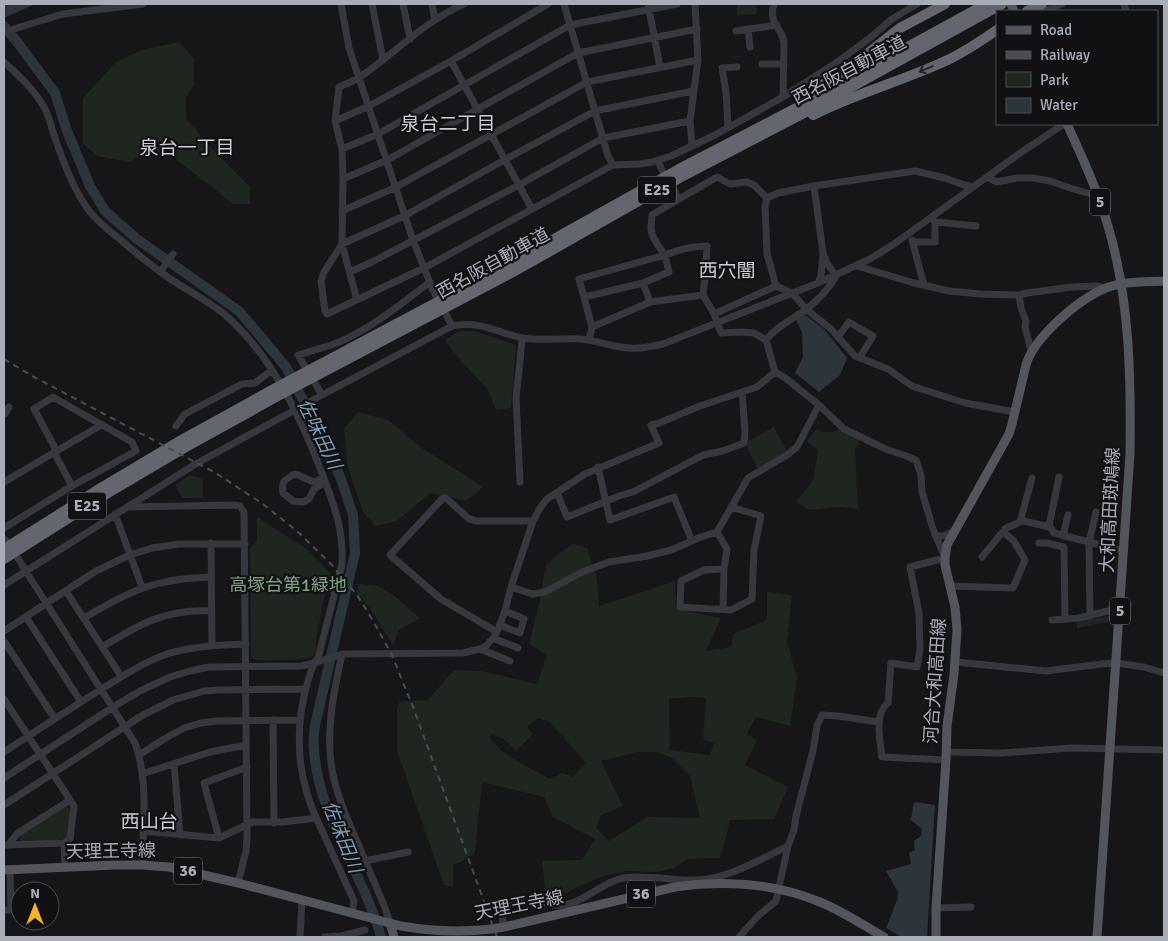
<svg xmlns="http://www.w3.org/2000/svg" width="1168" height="941" viewBox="0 0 1168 941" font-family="Signika,'Noto Sans JP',sans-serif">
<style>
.green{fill:#1e261f;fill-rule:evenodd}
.water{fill:#2c353c}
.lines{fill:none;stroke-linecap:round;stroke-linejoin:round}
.river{stroke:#2c353c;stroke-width:10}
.minor{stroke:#37383d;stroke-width:7}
.major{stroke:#53555c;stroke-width:9}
.highway{stroke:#63666e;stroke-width:10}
.rail{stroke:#4a4c52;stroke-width:2;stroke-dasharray:6 5;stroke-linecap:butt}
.oneway{stroke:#26262a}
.labels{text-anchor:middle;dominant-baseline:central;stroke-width:4.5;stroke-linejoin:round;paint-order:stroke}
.shield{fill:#111113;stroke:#7b7e86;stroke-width:1}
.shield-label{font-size:16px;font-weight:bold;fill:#a8adb8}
.street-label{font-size:18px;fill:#a8adb8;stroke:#111113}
.park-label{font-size:18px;fill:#7fa381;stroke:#111113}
.neighbourhood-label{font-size:19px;fill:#c9ccd4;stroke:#111113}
.water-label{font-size:19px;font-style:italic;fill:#7f9bb3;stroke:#111113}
</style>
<rect width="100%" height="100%" fill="#161618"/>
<path class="green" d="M737,4H757V14L737,15Z
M180,42L194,59V84L186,98V118L211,148L250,187V204H233L172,156L144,154L130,162L97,156L83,143V98L116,62L139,51L150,48Z
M459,331H475L516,345L511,408L496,410L488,390L460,360L445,340Z
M358,412L388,420L422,448L483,487L466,501L430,493L397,521L375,526L363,512L347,465L344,429Z
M774,427L787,452L758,470L748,450L747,442Z
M840,428L859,438V445L855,449L858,509L838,507L809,510L796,501L813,481L818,450L807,442L815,430C824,432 832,434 840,428Z
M190,475L203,479V498H182L175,485Z
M257,517L308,550L333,576L330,588H326L316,640C317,645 317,651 314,655C309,662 266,660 256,660L251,656L250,549L257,540Z
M573,544L587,548L597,579L599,606L675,581L676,609L721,618L706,651L731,647L733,634L767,620V592L792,595L787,642L797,677L790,726L756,717L747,734L757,740L745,765L788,787L774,819L730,820L720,858L687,859L674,868L657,872L627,871L603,876L580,886L562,895L545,888L542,861L582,860L595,839L553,817L544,797L482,782L475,853L461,862L453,865V887L444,885L397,751V708L400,701L428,700L454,670L481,671L537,684L547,655L529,644L540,600L546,565L557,555ZM691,697L706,698L703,740L714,743L710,755L670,750L669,699ZM538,718L550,722L586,763L573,777L562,773L550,779L515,760L501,750L489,737L492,734L505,740L516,751L533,734L527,727ZM638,752H657L672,758L690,776L700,818L647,817L609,841L596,828L601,815L623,806L601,761Z
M359,584L377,586L391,593L420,618L399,630L393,645L370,608L357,593Z
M1114,615V621L1077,628V622Z
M67,806L70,809L68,836L66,839L21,842L20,835Z"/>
<path class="water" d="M4,4H35L4,18Z
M804,314L824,329L847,358L840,375L819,392L795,373L803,357L802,333L796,319Z
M915,802L935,805L927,937H901L886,928L897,900L898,892L886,871L911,864L909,853L915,850L914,841L921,836L922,829L911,820L913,806Z"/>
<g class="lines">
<path class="river" d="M4,26L18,43L55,93L67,131L90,186L105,211L137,239L239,311L286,367L329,451L341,479L353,515L355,553L315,725C314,733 313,743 314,751C319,817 364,875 381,937"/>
<path class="minor" d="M341,4L349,48L413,240L432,288L452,326
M372,4L383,60
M403,4L410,39
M432,4L435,20
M464,4C425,21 395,53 360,77C354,81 346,84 339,87L335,121L342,149L343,179L342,244L324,272L321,281L325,311L327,314L424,268L613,165L640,164L652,162L671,156L715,135L783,97L833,65L870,38L892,19L917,4
M564,4L608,156L613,165
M648,4L660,67
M774,4C768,23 780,25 784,42L783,97
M1124,4L1126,11
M1044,11L1062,4
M748,29L750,47
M736,31L777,25
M4,32L63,14L143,4
M451,61L532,209
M4,62C19,76 34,89 44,107C49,116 51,126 54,135C62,159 75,194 91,213C100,224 111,232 122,241C138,255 154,268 172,280C189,291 207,301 223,313C270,353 298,412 320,468C332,500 344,527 342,563C341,571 337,580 336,588C330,612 324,635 318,658L314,663L342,654C335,686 328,719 330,753C332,785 345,814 358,844C367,865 376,886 385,908L390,923
M762,64H784
M335,121L369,106L451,61L548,4
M728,127L726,92L722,68L737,67
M692,145L690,121L698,60L695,4
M342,149L378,134L570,25L677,4
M658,160L661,168L679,199
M987,177L997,182L1017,178H1033L1050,181L1070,188L1098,196
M343,179L387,160L578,53L697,29
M342,211L396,187L587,82L698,60
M912,240L924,285
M913,242H935V222L976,226
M857,266L914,283L949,291L980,294L1019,295L1027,293L1072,287L1097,286L1106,288
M160,272L173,254
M350,272L372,262L519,185L603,138L690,121
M643,283L650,302
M818,283L821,276L823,254
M776,286L767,254L765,206L767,198L778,193L814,186L915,171L945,178L964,185L973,187
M703,295L706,266L707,246C689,247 681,249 665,255C660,248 651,237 651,228C651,224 652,220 652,215L679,199L717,177L730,184L747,182L754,185L767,198
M1019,295L1021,308L1026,321L1025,327L1031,351
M584,297L643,283L669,272L665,255L579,279L592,327L589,340
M357,300L342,244L406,215L506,159L595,111L693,91
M714,314L721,333L742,332L754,333L766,340L775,372L784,377L819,405L844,429L888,450L904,455L916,460L921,475L922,492L933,529L945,558L910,567L919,613L920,649L917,667L891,663L888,703C874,713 880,741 882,757L946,760
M592,327L650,302L703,295L714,314L776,286L792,293L806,309L831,329L855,356L888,369L912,386L965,403L1015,412
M838,337L849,322L873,336L860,357
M766,340C776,327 791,320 804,311C816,302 829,289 836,276L827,263L823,253L814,186
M322,395L298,355C312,351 326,347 339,342C372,328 401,304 430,282
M4,414H5L9,407
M176,426L185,414L242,384L255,383L272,370
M598,467L610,520L674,497L692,541
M324,478L314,482C307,480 302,476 295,474C284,480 281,481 283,493L293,501L303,502L309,499L314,489L325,482
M4,482L101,425
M520,482L516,398L520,361L522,338
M557,493L567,517L619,496L633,492L703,455L723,451L744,443L745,432L742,392
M128,507L235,505L240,506L244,512L247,838L246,851L238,883
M115,514L142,587
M1020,522L1032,478
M1049,526L1059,477
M4,528L72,486L136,451L132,442L53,397L34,409L54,446L57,458L72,486
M717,532L727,549L724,569L723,609
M935,535C943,538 949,534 955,530
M1063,536L1068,515
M4,539L6,541
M211,543L212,645
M1039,543H1047L1064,547L1065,619
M17,557L135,743C149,782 143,824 142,865
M982,557L1006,528L1020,522L1023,521L1050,527L1054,533L1124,551
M724,569L704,570L681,581L680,607L731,610L752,599L754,550L761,516L731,507
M4,585L194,465L322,395L452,326C481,320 497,333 523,338C542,341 561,338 580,339C594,340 607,345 621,347C635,350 649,347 663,344L818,283L870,259L894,244L1023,151L1064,124
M950,586L1013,588L1025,560L1014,541L1003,532
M511,587L532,594L545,592L582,572L609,562L647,556L671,550L701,537L717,532L748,478L787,455L797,447L819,405
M66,591L121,676
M1090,616L1089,542L1096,512
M26,617L81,702
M84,618C129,591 156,578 211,577
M1052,620L1079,618L1120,608
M500,625L520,633L524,619L505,611
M4,631L96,571L130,555L152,548L179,544H245
M497,632L441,599L390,555L443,498H446L469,519L477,521H533
M493,638L518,648
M4,641L55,719
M102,647C140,624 165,609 211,611
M480,649L510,661
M342,654L463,653L480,649L486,646L493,638L497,632L505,611L511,587L533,521L540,508L547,499L585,474L659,443L651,425L659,423L700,406L757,387L775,372
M956,662L1046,671L1102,664L1116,663L1144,667L1164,673
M314,663C298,704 294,751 307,793C311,808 318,822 324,835C334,857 344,879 354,901L352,913
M4,699L74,806L70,839L64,843L65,867
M273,720L274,823
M4,752C36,731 68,710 100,690C123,676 145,661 170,653C195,646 220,645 246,644
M946,752L1001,753L1071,748L1164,750
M139,755L169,736L184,728L201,723L217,721L300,720
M174,764L180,835
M142,774L210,752L246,745
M4,778L113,707L140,691L170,677L190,671L209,667L301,666L314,663
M4,805L143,715L173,700L204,691L219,690L306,689
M143,831L219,838L253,822H283L316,818
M219,838L204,783L247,767
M7,845L64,843
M8,845L18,833L70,800
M365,861L408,852
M936,908L971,907
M4,910H11L10,870
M504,927L502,916L512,903C519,902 527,901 535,901C550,903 555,908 572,903C590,897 604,882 623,878C647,874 672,881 695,880C728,879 759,860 788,846
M300,937L302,900
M325,937L341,936L365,930
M739,937L758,916L776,901L788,846L794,830L796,816L813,751L817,726L822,715L838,716L879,722"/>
<path class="major" d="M1011,4L1014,11
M1067,124C1082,157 1098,191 1108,226C1130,300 1131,378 1130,454L1097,937
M4,870L115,865H142L169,867L238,883L401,926C436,932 469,933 504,927L675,887C724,880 774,883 820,902C842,911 863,925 884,937
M390,923L394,937
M936,937V908L946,760L947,726L954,674L957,630L955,607L945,565V558L947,545L1009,434L1012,424L1026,365C1034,337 1079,299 1106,288C1124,281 1146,282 1164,281"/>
<path class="highway" d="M1027,11L1042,4
M800,100L858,61L900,28L945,4
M813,115C854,94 899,82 941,63C961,55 979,42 997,30
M4,549L104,486L178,442L274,389L511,263L679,169L802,105L986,4
M4,559L108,493L186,447L278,396L515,271L683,176L806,112L1002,4"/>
<path class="rail" d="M4,359L34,377L214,472L263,504L298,532L331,564L357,595L369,614L391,653L413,707L497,937"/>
</g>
<defs><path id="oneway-shaft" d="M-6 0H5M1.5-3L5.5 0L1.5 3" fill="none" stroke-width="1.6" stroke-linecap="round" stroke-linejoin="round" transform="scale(1.25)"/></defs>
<use class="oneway" href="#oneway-shaft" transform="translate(926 69) rotate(158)"/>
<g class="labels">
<g class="shield">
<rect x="638" y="176.5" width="38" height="27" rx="4"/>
<rect x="1090" y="188.5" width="20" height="27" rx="4"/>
<rect x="68" y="492.5" width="38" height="27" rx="4"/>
<rect x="1110" y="597.5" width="20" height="27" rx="4"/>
<rect x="174" y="857.5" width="28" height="27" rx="4"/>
<rect x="627" y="880.5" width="28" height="27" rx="4"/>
</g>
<g class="shield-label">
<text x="657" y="190">E25</text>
<text x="1100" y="202">5</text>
<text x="87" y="506">E25</text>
<text x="1120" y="611">5</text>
<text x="188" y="871">36</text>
<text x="641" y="894">36</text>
</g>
<g class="street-label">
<text transform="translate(849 70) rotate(-28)">西名阪自動車道</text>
<text transform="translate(493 263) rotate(-29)">西名阪自動車道</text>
<text transform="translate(1110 510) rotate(-87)">大和高田斑鳩線</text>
<text transform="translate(935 681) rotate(-86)">河合大和高田線</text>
<text transform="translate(111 851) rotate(-1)">天理王寺線</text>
<text transform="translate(519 905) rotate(-11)">天理王寺線</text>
</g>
<g class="park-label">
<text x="288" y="585">高塚台第1緑地</text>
</g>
<g class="neighbourhood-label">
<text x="448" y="124">泉台二丁目</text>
<text x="187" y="148">泉台一丁目</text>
<text x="727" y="271">西穴闇</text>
<text x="149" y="822">西山台</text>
</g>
<g class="water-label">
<text transform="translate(319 434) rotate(64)">佐味田川</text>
<text transform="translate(342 837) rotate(68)">佐味田川</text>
</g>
</g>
<rect width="1168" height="941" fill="none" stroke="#a8adb8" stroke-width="10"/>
<rect x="996" y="10" width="162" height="115" fill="#111113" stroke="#4d4f55"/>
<rect x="1006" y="26" width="25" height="8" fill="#53555c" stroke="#4d4f55"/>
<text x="1040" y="35" font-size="15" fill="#a8adb8">Road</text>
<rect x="1006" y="51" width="25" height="8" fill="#4a4c52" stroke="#4d4f55"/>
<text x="1040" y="60" font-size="15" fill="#a8adb8">Railway</text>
<rect x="1006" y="72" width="25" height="15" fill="#1e261f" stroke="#4d4f55"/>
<text x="1040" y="85" font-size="15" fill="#a8adb8">Park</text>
<rect x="1006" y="98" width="25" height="15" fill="#2c353c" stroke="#4d4f55"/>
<text x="1040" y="110" font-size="15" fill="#a8adb8">Water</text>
<g transform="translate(35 906)"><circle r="24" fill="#111113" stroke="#4d4f55"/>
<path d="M0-4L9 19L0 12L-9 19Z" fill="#f2b134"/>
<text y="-8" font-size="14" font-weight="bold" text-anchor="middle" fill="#a8adb8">N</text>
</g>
</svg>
